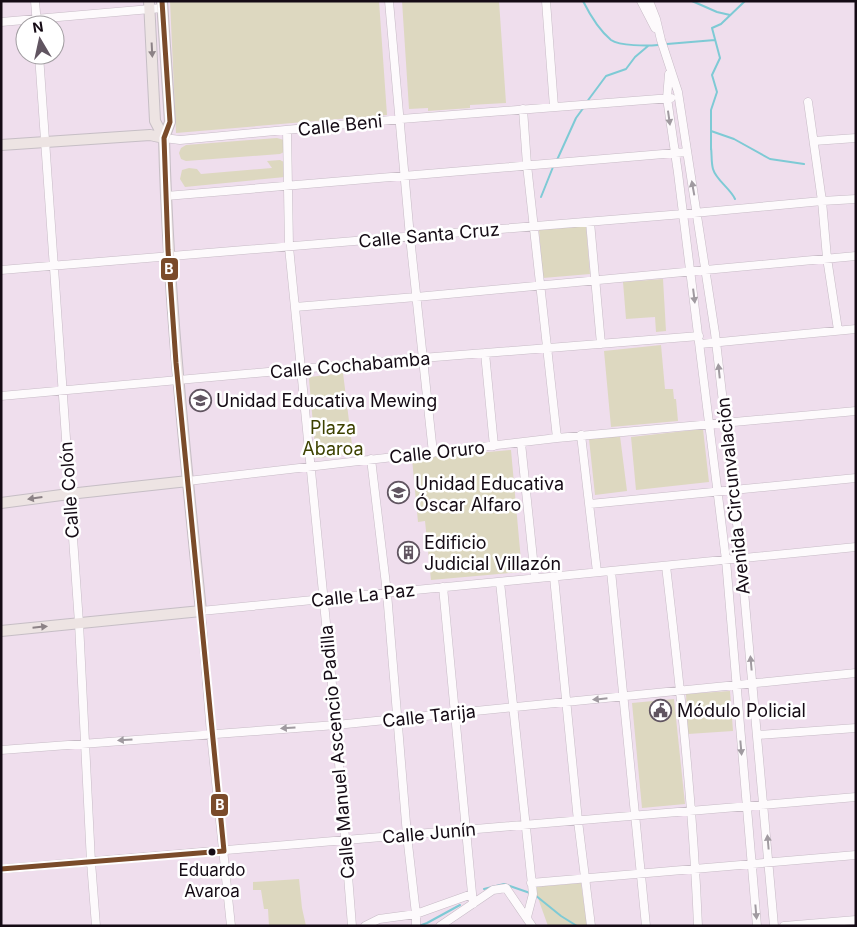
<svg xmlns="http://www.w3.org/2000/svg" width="857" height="927" viewBox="0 0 857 927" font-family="Inter,sans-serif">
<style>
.green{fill:#ddd8c0}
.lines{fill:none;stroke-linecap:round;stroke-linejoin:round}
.stream{stroke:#7ecad5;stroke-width:2}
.minor-casing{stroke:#c7bbc6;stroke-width:9}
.major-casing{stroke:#c6bec5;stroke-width:12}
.minor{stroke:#fdfafc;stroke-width:8}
.major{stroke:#ede4e3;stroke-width:10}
.bus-1-casing{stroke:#fff;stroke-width:9}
.bus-1{stroke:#7a4b2a;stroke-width:5}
.oneway{fill:#8c8286}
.oneway2{fill:#a09aa0}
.bus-dot{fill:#150b15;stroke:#fff;stroke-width:2}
.labels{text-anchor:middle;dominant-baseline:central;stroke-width:5;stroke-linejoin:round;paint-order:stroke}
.bus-label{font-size:17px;fill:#150b15;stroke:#fff}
.street-label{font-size:18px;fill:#150b15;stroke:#fff}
.poi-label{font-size:18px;fill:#150b15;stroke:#fff;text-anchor:start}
.park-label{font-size:18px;fill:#3d4100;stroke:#fff}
.line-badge{stroke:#fff;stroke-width:2}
.badge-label{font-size:14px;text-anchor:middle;font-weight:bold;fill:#fff}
</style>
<rect width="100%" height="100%" fill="#efdeed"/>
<path class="green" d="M170,1H379L387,115L176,133Z
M402,1H499L506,103L470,105V108L428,111V108L409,109Z
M277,138L284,140V152L280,154L186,161L181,159L179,153L181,148L186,145Z
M280,160L286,163L285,177L185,187L180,179L182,170L189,168L197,169L201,174L272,168L267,161Z
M586,226L590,274L543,278L539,230Z
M663,279L666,331L656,332L655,317L626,319L623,282Z
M661,345L665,389H673L674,399H676L678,421L611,427L604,351Z
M343,373L353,453L352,454L318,458H316L309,379L310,377Z
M703,429L709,482L636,490L631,437Z
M620,436L627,491L595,495L589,439Z
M511,450L522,572L431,580L425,521L418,522L412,459Z
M730,691L733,731L688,734L686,694Z
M674,699L685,804L642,808L632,703Z
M299,879L302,908L306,926H269L268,909H264L261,890H253V882Z
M581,883L587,926H548L534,887Z"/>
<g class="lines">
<path class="stream" d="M583,1C590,15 599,30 611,40C620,46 647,46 658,45
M692,1L717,12L730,15
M667,44L715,40
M586,103L606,76L626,69L635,57L648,46
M711,131L734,139L770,159L804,164
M557,160L576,118L584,107
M541,197L553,167
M735,199C730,188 716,180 713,169C711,162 712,154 711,148V150V110L717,92L712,75L720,58L712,28L721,24L745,1
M484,889L504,884L530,893
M535,895L561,916L577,926
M419,926L427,923L460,905"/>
<defs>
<path id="minor" d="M35,1L37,25
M389,1L410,237L433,453
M546,1L554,107
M641,1L655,28
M649,1L656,19L661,40L678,92L715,333L741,558L774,926
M1,22L162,8
M39,55L79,623L91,862L96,926
M669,74L667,98L678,173L726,560L757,926
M808,102L822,201L827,258L838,330
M523,109L527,165L557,438
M287,130L289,247L336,725L352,926
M164,138L180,140L401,119L671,98
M814,141L856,138
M166,196L687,152
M590,222L601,344
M1,270L683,214L822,201L856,199
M295,307L416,297L856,256
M700,344L856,329
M485,353L494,446
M1,396L422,358L699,336
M581,435L597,572
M521,443L535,578
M371,459L387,593L407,835L416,914V926
M188,481L557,438L856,411
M590,504L856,478
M666,566C680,685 693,805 698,926
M611,571L646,926
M554,577L578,821L591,926
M500,582L533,894L527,917
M443,587L473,904
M758,735L856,728
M1,750L336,725L856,673
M1,869L856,797
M531,883L856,855
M231,926L211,734L201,611L856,547
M365,926L379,919L416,914L472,894
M440,926L493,890L506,888L532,926
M784,926L856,920"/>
<path id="major" d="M149,1L155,121L164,138
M1,145L150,135L164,138
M1,503L69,494L188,481
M1,631L201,611C185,454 168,296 164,138L170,122L162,1"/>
</defs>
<use href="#minor" class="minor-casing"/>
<use href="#major" class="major-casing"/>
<use href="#minor" class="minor"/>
<use href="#major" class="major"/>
<defs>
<path id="bus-1" d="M1,869L224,851L176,363L168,250L164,138L170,122L162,1"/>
</defs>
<use href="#bus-1" class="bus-1-casing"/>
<use href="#bus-1" class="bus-1"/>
</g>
<defs><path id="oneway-solid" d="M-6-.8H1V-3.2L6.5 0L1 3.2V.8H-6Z" transform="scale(1.25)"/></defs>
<g class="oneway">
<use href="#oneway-solid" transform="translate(152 50) rotate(87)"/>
<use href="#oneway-solid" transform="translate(35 498) rotate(172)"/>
<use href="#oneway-solid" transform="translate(40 627) rotate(-6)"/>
</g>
<g class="oneway2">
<use href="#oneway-solid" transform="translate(669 118) rotate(82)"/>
<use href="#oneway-solid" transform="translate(693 188) rotate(-100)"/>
<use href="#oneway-solid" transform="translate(694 296) rotate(83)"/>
<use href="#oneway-solid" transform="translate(719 371) rotate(-96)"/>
<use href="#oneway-solid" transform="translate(751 663) rotate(-95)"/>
<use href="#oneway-solid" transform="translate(600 699) rotate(174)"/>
<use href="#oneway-solid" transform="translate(288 728) rotate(176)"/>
<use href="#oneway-solid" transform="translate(125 740) rotate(176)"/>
<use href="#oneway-solid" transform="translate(741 748) rotate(85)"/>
<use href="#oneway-solid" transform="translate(768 842) rotate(-95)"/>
<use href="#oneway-solid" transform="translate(756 912) rotate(85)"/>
</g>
<defs>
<symbol id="school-ring" viewBox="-11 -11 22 22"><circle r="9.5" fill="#fff" stroke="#615561" stroke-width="1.5"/><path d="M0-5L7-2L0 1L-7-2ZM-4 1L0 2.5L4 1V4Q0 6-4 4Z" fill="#615561"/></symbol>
<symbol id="building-ring" viewBox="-11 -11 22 22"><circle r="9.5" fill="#fff" stroke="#615561" stroke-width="1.5"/><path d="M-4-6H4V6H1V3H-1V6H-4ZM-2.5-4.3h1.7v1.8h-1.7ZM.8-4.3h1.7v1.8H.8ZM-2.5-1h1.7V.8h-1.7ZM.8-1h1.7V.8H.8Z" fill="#615561"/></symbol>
<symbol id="civic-ring" viewBox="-11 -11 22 22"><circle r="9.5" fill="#fff" stroke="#615561" stroke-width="1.5"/><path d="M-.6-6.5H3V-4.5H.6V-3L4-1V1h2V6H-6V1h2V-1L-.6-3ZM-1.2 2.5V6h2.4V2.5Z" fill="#615561"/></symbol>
</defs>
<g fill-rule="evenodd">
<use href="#school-ring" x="188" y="388" width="25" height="25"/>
<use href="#school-ring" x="386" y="480" width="25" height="25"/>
<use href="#building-ring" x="396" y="540" width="25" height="25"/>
<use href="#civic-ring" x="648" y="698" width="25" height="25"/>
</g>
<circle class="bus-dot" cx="212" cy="852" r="4.5"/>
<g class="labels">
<g class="bus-label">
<text x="212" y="870">Eduardo<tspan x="212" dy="21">Avaroa</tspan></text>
</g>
<g class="street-label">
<text transform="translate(340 125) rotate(-6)">Calle Beni</text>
<text transform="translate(429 235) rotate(-5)">Calle Santa Cruz</text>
<text transform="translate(350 365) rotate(-5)">Calle Cochabamba</text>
<text transform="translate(437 452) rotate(-6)">Calle Oruro</text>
<text transform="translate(69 490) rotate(-94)">Calle Colón</text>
<text transform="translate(733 496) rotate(-96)">Avenida Circunvalación</text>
<text transform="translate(363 595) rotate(-6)">Calle La Paz</text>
<text transform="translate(429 716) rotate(-6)">Calle Tarija</text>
<text transform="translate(337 752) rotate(-95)">Calle Manuel Ascencio Padilla</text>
<text transform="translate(429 833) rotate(-5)">Calle Junín</text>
</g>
<g class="poi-label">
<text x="216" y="400">Unidad Educativa Mewing</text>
<text x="415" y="483">Unidad Educativa<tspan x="415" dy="21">Óscar Alfaro</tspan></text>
<text x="424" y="542">Edificio<tspan x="424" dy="21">Judicial Villazón</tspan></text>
<text x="677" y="710">Módulo Policial</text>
</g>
<g class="park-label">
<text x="333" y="427">Plaza<tspan x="333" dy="21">Abaroa</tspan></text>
</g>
</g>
<g class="line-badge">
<rect x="160" y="257" width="19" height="24" rx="5" fill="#7a4b2a"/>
<rect x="210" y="793" width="19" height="24" rx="5" fill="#7a4b2a"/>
</g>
<g class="badge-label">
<text x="169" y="274">B</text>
<text x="220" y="810">B</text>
</g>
<rect width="857" height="927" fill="none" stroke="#150b15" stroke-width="5"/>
<g transform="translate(40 40) rotate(351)"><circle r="24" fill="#ffffff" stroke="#a19da1"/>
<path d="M0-4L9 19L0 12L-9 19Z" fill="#615561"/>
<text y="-8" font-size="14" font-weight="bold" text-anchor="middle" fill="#150b15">N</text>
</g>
</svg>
